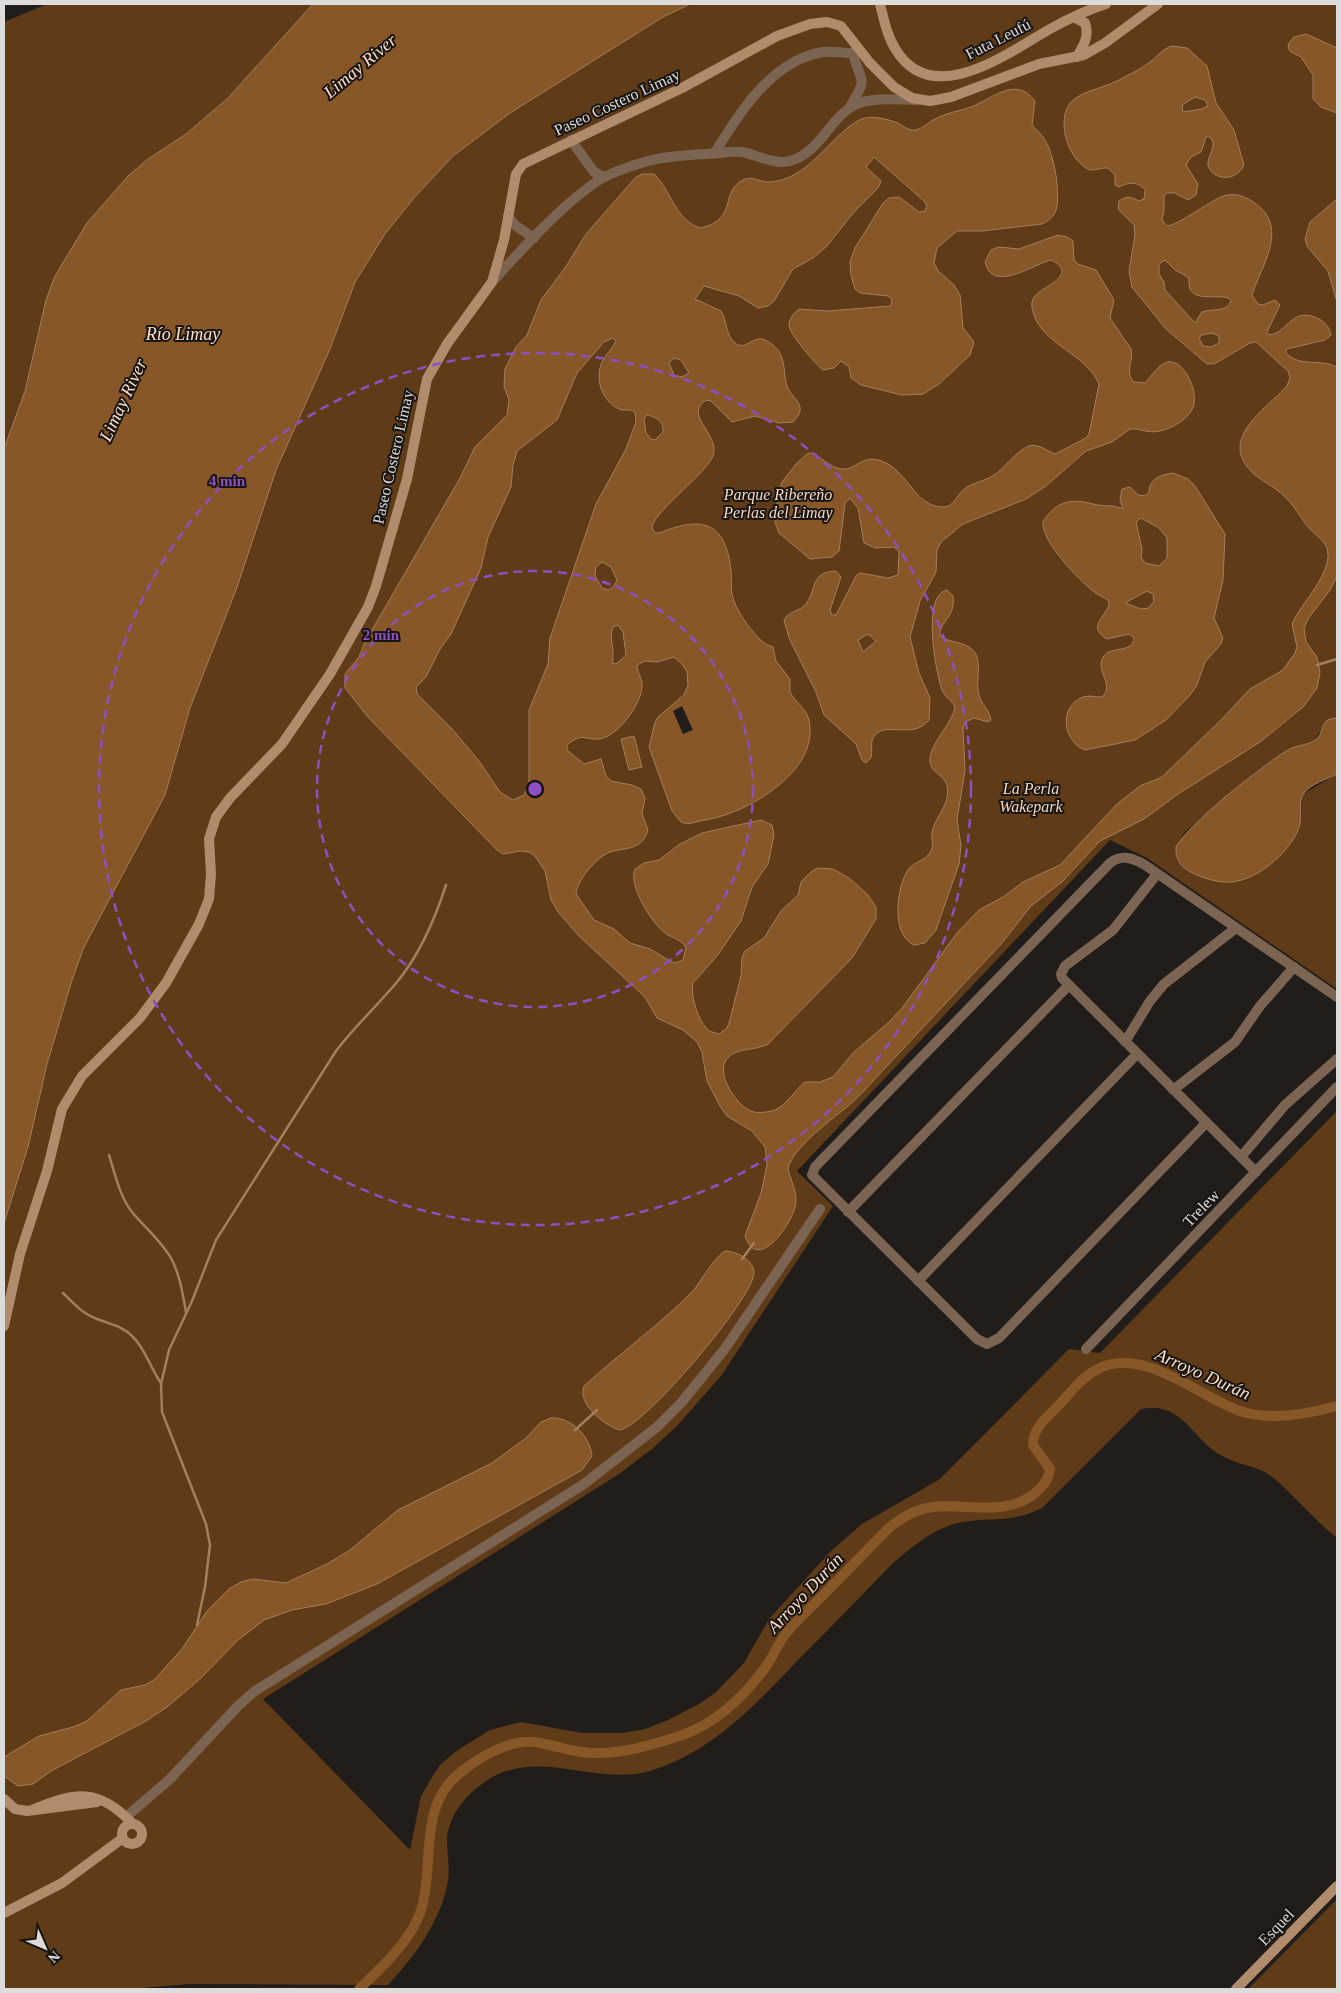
<svg xmlns="http://www.w3.org/2000/svg" width="1341" height="1993" viewBox="0 0 1341 1993" font-family="'Times New Roman',serif">
<style>
.green{fill:#603b17}
.water{fill:#885727;stroke:#a27f5d;fill-rule:evenodd}
.pier{fill:#201d1b}
.lines{fill:none;stroke-linecap:round;stroke-linejoin:round}
.stream{stroke:#a27f5d;stroke-width:2.5}
.canal{stroke:#885727;stroke-width:10}
.street{stroke:#7b6451;stroke-width:10}
.secondary{stroke:#b08c6d;stroke-width:10}
.ring{fill:none;stroke:#8f4fc4;stroke-width:2.5;stroke-dasharray:9 6}
.labels{text-anchor:middle;dominant-baseline:central;stroke-width:4;stroke-linejoin:round;paint-order:stroke}
.street-label{font-size:16px;fill:#dedcda;stroke:#171412}
.park-label{font-size:16px;font-style:italic;fill:#f7d8bf;stroke:#171412}
.water-label{font-size:18px;font-style:italic;fill:#fddec4;stroke:#171412}
.centre{fill:#8f4fc4;stroke:#171412;stroke-width:2.5}
.ring-label{font-size:15px;text-anchor:middle;font-weight:bold;fill:#8f4fc4;stroke:#171412;stroke-width:4;stroke-linejoin:round;paint-order:stroke}
</style>
<rect width="100%" height="100%" fill="#201d1b"/>
<path class="green" d="M47,4H313L227,99L186,134L148,159L128,176L87,223L46,300L25,391L4,449V22Z
M690,4H1337V718L1323,724C1316,747 1306,741 1289,750C1257,766 1217,805 1188,829C1179,839 1173,847 1178,861L1293,840L1301,820L1300,801L1303,794L1337,774V989L1147,858L1110,840L797,1171L833,1206L721,1376L677,1426L652,1449L619,1474L263,1699L410,1850L421,1796L431,1779L440,1765L455,1752L490,1730L521,1722L582,1733H623L645,1729L668,1720L699,1704L716,1692L744,1663L769,1619L831,1551L862,1524L940,1479L1069,1349L1100,1353L1337,1111V1537C1329,1535 1284,1485 1271,1476C1256,1465 1238,1465 1222,1456C1191,1439 1184,1401 1141,1409L1042,1508C1013,1523 993,1517 962,1522C935,1527 912,1547 892,1564C862,1595 832,1626 802,1656C758,1702 713,1752 650,1771C594,1787 534,1744 482,1784C464,1797 448,1817 447,1840C447,1853 450,1868 448,1881C441,1921 415,1956 388,1985L190,1984L128,1989H4V1223L28,1147L47,1064L72,980L84,947L165,795L190,708L236,590L276,470L330,349L355,282L385,234L413,199L453,156L510,113L663,17Z
M1337,1899V1989H1248Z"/>
<path class="water" d="M313,4H690L663,17L510,113L453,156L413,199L385,234L355,282L330,349L276,470L236,590L190,708L165,795L84,947L72,980L47,1064L28,1147L4,1223V449L25,391L46,300L55,276L87,223L128,176L148,159L186,134L227,99Z
M1306,34L1337,48V113L1321,107L1313,99V75L1301,57L1291,52L1288,48L1289,43L1294,37Z
M1172,46L1187,48L1207,66L1216,103L1234,130L1244,165C1237,182 1212,181 1208,165C1207,158 1214,150 1213,142L1209,136L1206,137L1201,152L1191,157L1186,165L1198,184L1196,195L1188,200L1175,193H1166L1164,196V211L1162,220L1167,226C1178,225 1207,203 1221,197C1232,192 1243,195 1253,202C1291,226 1261,266 1252,295L1258,304L1263,305L1275,300L1280,305L1267,332L1269,335C1288,333 1292,305 1319,319C1325,322 1330,328 1331,335L1325,340L1291,348L1286,349V353C1301,368 1319,358 1337,367V576L1330,590L1308,619L1304,628L1306,642L1317,657L1320,672L1317,688L1303,707L1260,742L1178,794L1144,819L1100,841L1062,882L1031,906L1001,944L859,1096C840,1115 795,1143 788,1168C790,1180 797,1190 796,1203C794,1221 758,1275 745,1236L761,1193L767,1165L765,1147L752,1131L727,1116L720,1106L707,1081L702,1052L697,1042L683,1030L657,1018L645,997L579,936L558,912L551,900L545,871L535,856L529,852L521,851L503,854L496,849L368,717L345,688V674L359,657L365,642L459,480L475,447L507,415L509,400L504,386L505,369L516,347L527,335L541,300L565,268L586,234L635,178L642,174H654C671,190 676,222 701,228C739,219 719,192 743,180C752,175 759,182 768,182C778,182 789,178 797,173C819,161 844,123 865,118C873,116 887,119 895,122C902,124 907,131 915,130C923,129 928,122 935,119C946,113 959,111 971,107C992,99 1016,75 1035,101L1032,125C1036,130 1042,134 1045,140C1054,154 1061,194 1056,210C1054,217 1048,221 1042,224L982,231H957L937,248L934,263L938,271L954,285L960,295L963,328L974,342L970,355L939,384L923,394L902,395L861,385L851,378L849,367L841,361L834,368L823,370C815,364 790,334 789,326C789,318 794,313 799,309L827,311L891,306L892,299L888,296L860,293L855,289L851,275L850,262L855,248L883,203L889,198L899,197L919,212L925,211L927,206L924,201L874,157L866,167L881,181L878,188L854,212L827,246L813,258L793,269L774,301L768,306L758,308L739,296L704,286L695,299L721,311C727,320 725,333 734,342C745,353 753,334 765,340C788,351 782,369 787,386C792,400 810,405 793,422L779,423L755,416L732,422L711,401L706,400C681,416 726,437 711,460C700,478 652,514 652,528L655,533H660C702,515 726,522 731,571C732,581 730,592 734,601C738,613 753,634 763,642C765,645 770,645 773,647L776,661L790,679V692C795,702 806,708 809,720C819,765 764,801 728,814C715,819 701,820 688,824L681,822L672,811L649,747L655,722L659,716L684,695L688,685L687,672L682,664L674,657L657,662L645,661L637,665C637,673 643,679 642,687C641,704 618,737 599,739C584,740 582,732 567,745V750L584,764L601,759L606,776L611,781L632,785L641,789L645,798L642,814L648,830C642,851 626,847 610,852C597,857 577,880 576,894L594,920L614,929L630,943L650,949L670,961L675,963L683,960L686,948C681,938 672,939 664,932C651,922 628,885 635,869L644,863L659,860L680,844L702,833L761,820L772,825L774,835L768,864L752,887L741,921L717,956L693,983C690,997 699,1022 709,1031L719,1034L727,1028L729,1023L741,976L742,957L745,951L764,938L781,911L798,895L801,882L811,872L817,868L833,869L849,878L868,895L876,907V919L852,958L768,1044C756,1051 734,1047 726,1060C716,1075 737,1106 751,1111C757,1114 771,1112 777,1109C788,1103 795,1090 805,1082H820L833,1077L853,1053L889,1022L902,1008L957,933L979,910L1003,897L1023,882L1060,865L1117,804L1140,786L1162,777L1221,720L1250,689L1283,670L1295,653L1297,647L1292,624C1302,602 1325,582 1328,557C1329,542 1318,538 1310,529C1300,518 1294,504 1282,494C1273,486 1262,481 1254,474C1216,440 1265,410 1287,386L1290,378L1288,371L1256,342L1250,343L1214,364H1207L1166,329L1132,287L1129,271L1135,235L1134,225L1118,209L1119,201C1127,195 1131,197 1139,201L1144,199L1145,190C1138,181 1129,182 1119,187L1115,185V175L1108,168C1100,167 1093,173 1086,168C1067,156 1056,120 1071,102C1082,91 1103,88 1117,81C1128,75 1140,70 1150,62C1158,56 1162,49 1172,46ZM1195,97L1205,100L1208,106L1202,109L1183,112L1182,105ZM1165,260L1175,270L1188,277C1189,280 1189,285 1190,289C1197,303 1222,292 1231,300C1228,313 1212,308 1202,312L1195,323L1165,290L1164,282L1159,274V264ZM1212,333L1219,336V343L1211,347L1203,346L1199,338L1202,335ZM613,338L616,341C613,348 607,353 603,360C594,377 601,399 617,408C623,412 629,408 635,412L636,422L626,449L596,504L550,638L548,664L529,710V785L524,795L513,800L500,792L479,761L453,730L417,694L416,687L426,677L440,649L451,634L481,568L488,537L511,487L513,465L517,451L557,420L577,373L604,342ZM674,358L681,360L689,373L682,377L674,375L669,363ZM647,415C657,417 664,422 663,432L655,440L651,439L646,433L644,419ZM602,562L611,567L617,580L614,586L609,590L602,588L595,576L596,567ZM618,625L623,632L626,655L616,664L612,663C616,650 608,638 613,627Z
M1337,199V302L1328,271L1307,246L1305,239L1310,222Z
M1058,235L1067,237L1073,241L1074,260L1078,264L1096,270L1114,300L1110,318L1131,349C1134,362 1124,371 1134,382L1145,383C1152,376 1158,364 1168,362C1185,360 1197,390 1194,404C1191,418 1173,428 1160,431C1148,434 1140,428 1130,429L1112,442L1086,451L1046,486L1026,499L963,524L941,542L937,550L936,572L920,601L910,637L919,673L930,698L929,720C913,741 883,719 873,738C870,744 873,751 871,758L866,763L862,760L856,744L824,715L816,692L789,638L784,620C789,611 797,612 804,606C818,592 808,572 836,571L841,577L830,610L832,615H836L856,576L860,573L888,578L898,575L899,552L894,547L875,548L864,543L858,508L850,498L845,503L839,551L832,557L810,559L779,533L775,522L778,495L782,482L796,464L808,453C820,453 828,468 842,469C858,471 864,448 891,466C910,479 918,507 943,507C954,507 956,496 963,490C972,482 984,482 994,475C1005,468 1016,451 1029,446C1038,443 1047,451 1055,454L1086,438L1089,434L1099,384C1086,353 1042,345 1033,312C1031,305 1031,299 1037,294C1043,287 1080,274 1051,260C1034,264 992,294 985,262L991,250L999,247L1019,249ZM868,634L876,641L863,652L858,640Z
M1173,473L1188,479L1195,486L1225,534L1223,580L1214,618L1223,638L1221,644L1205,662L1197,685L1190,695L1166,720L1135,740L1085,750C1065,743 1058,711 1079,699C1087,694 1093,697 1102,697C1115,685 1095,671 1103,657C1110,645 1133,654 1134,638L1129,634L1107,639C1084,625 1110,616 1109,601C1104,597 1098,595 1093,591C1078,579 1041,541 1043,522C1056,501 1071,498 1093,504C1104,507 1113,504 1123,509L1120,499L1122,489L1130,487L1138,495L1145,496L1149,493C1149,478 1161,475 1173,473ZM1141,518L1159,528L1167,538V558L1159,566L1145,563L1141,557L1142,549L1136,522ZM1147,591L1153,594L1154,601L1149,608L1141,609L1125,603Z
M947,590L953,596C956,618 939,621 940,636C948,642 956,641 965,645C987,654 974,678 979,695C981,704 990,710 991,720L988,722L974,718L965,722L963,728L965,771L957,819L961,846L959,864L936,930L925,943L914,945C891,935 896,888 908,870C914,861 926,861 931,851C934,845 931,839 932,833C934,820 944,811 947,798C952,772 929,777 930,759C930,743 959,715 954,705C951,699 944,698 941,687C936,670 921,596 947,590Z
M1337,718V774C1327,779 1311,784 1304,793C1296,803 1304,818 1298,830C1288,854 1257,880 1231,882C1219,883 1207,879 1197,875C1183,869 1175,862 1176,847C1186,826 1267,761 1290,749C1298,745 1308,745 1315,740C1326,733 1317,719 1337,718Z
M634,736L642,767L629,770L621,739Z
M726,1251C737,1252 754,1260 754,1273C754,1297 643,1429 619,1430C604,1425 577,1404 584,1386C619,1354 658,1326 692,1292C701,1282 715,1255 726,1251Z
M551,1418C571,1417 590,1436 592,1456L582,1470L377,1584L326,1604L292,1610L264,1620L237,1641L201,1678L167,1707L146,1721L51,1771L33,1784L18,1786L4,1776V1757L39,1736L73,1727L87,1721L121,1690L145,1685L154,1680L182,1649L207,1611L229,1589L241,1582L253,1579L286,1583L327,1564L350,1550L398,1510L492,1463L526,1438L541,1422Z"/>
<path class="pier" d="M682,706L693,730L683,734L673,711Z"/>
<g class="lines">
<path class="stream" d="M1317,665L1337,659
M109,1155C115,1174 120,1197 132,1212C145,1228 162,1241 172,1260C180,1276 183,1295 186,1312
M742,1259L754,1243
M63,1293C73,1303 83,1314 97,1319C109,1324 123,1326 132,1336C146,1349 150,1368 161,1383
M575,1430L597,1410
M197,1625L205,1587L210,1545L206,1524L162,1412L161,1384L169,1350L192,1301L216,1240L336,1051C355,1026 377,1006 397,982C421,953 435,919 446,885"/>
<path class="canal" d="M359,1989C381,1968 409,1943 420,1913C436,1867 416,1806 461,1772C481,1756 513,1737 540,1743C557,1746 575,1753 593,1753C624,1754 656,1744 685,1734C717,1722 745,1695 765,1668C774,1656 778,1642 788,1631C799,1617 814,1605 826,1592C847,1571 868,1549 889,1528C902,1517 916,1509 933,1507C967,1503 1004,1517 1034,1494C1042,1487 1049,1480 1050,1469L1033,1445C1032,1429 1048,1416 1059,1405C1071,1392 1082,1377 1098,1369C1144,1346 1198,1396 1240,1411C1269,1421 1308,1414 1337,1406"/>
<path class="street" d="M850,107C868,76 862,86 853,54
M571,140L594,172L605,177
M714,154C739,113 772,60 823,52C836,50 849,56 860,51
M508,216L516,226L534,238
M492,282C520,251 561,206 596,182C611,172 631,166 648,161C671,155 697,155 720,153C727,152 735,151 742,152C757,155 775,165 790,161C820,153 830,117 855,105C873,96 900,100 919,100
M1157,874L1113,930L1065,966L1061,974L1062,978L1256,1172
M1125,1042L1150,1001L1164,984L1236,928
M1173,1090L1235,1042L1260,1006L1294,967
M1206,1123L999,1338L987,1344L977,1339L812,1175L815,1167L1110,863C1122,854 1133,858 1145,865L1337,997
M1241,1157L1285,1105L1337,1059
M848,1212L1068,986
M918,1281L1137,1054
M1086,1349L1337,1087
M126,1817L170,1779L238,1706L255,1691L584,1484L657,1427L681,1403L724,1350L820,1209"/>
<path class="secondary" d="M880,4C884,20 887,36 896,50C933,110 1009,52 1050,29C1068,19 1087,10 1106,4
M1074,17L1085,23C1090,36 1083,46 1077,57
M4,1326L20,1254L47,1171L62,1109L82,1076L140,1018L166,983L199,924L209,899L211,874L209,839L216,817L230,798L282,744L330,674L368,607L376,586L407,479L427,379L447,344L492,282L504,240L516,174L523,164L682,88L777,36L810,24L827,22L841,26L870,63L894,87L912,98L930,101L951,97L1039,64L1084,55L1105,43L1158,4
M4,1799L15,1809L27,1811L97,1802
M32,1810C76,1792 98,1787 133,1824
M122 1834a10 10 0 1 1 20 0a10 10 0 1 1-20 0Z
M4,1913L62,1883L123,1838
M1236,1989L1337,1886"/>
</g>
<g class="ring">
<circle cx="535" cy="789" r="218"/>
<circle cx="535" cy="789" r="436"/>
</g>
<g class="labels">
<g class="street-label">
<text transform="translate(998 39) rotate(-27)">Futa Leufú</text>
<text transform="translate(617 102) rotate(-25)">Paseo Costero Limay</text>
<text transform="translate(393 457) rotate(-77)">Paseo Costero Limay</text>
<text transform="translate(1201 1208) rotate(-46)">Trelew</text>
<text transform="translate(1276 1927) rotate(-46)">Esquel</text>
</g>
<g class="park-label">
<text x="778" y="494">Parque Ribereño<tspan x="778" dy="18">Perlas del Limay</tspan></text>
<text x="1031" y="788">La Perla<tspan x="1031" dy="18">Wakepark</tspan></text>
</g>
<g class="water-label">
<text transform="translate(360 66) rotate(-40)">Limay River</text>
<text x="183" y="334">Río Limay</text>
<text transform="translate(123 400) rotate(-65)">Limay River</text>
<text transform="translate(1203 1374) rotate(24)">Arroyo Durán</text>
<text transform="translate(805 1593) rotate(-47)">Arroyo Durán</text>
</g>
</g>
<circle cx="535" cy="789" r="8" class="centre"/>
<g class="ring-label">
<text x="227" y="486">4 min</text>
<text x="381" y="640">2 min</text>
</g>
<rect width="1341" height="1993" fill="none" stroke="#dedcda" stroke-width="10"/>
<g transform="translate(45 1948) rotate(135)" stroke="#171412" stroke-width="4" paint-order="stroke">
<path d="M0-4L9 19L0 12L-9 19Z" fill="#dedcda"/>
<text y="-8" font-size="14" font-weight="bold" text-anchor="middle" fill="#dedcda">N</text>
</g>
</svg>
